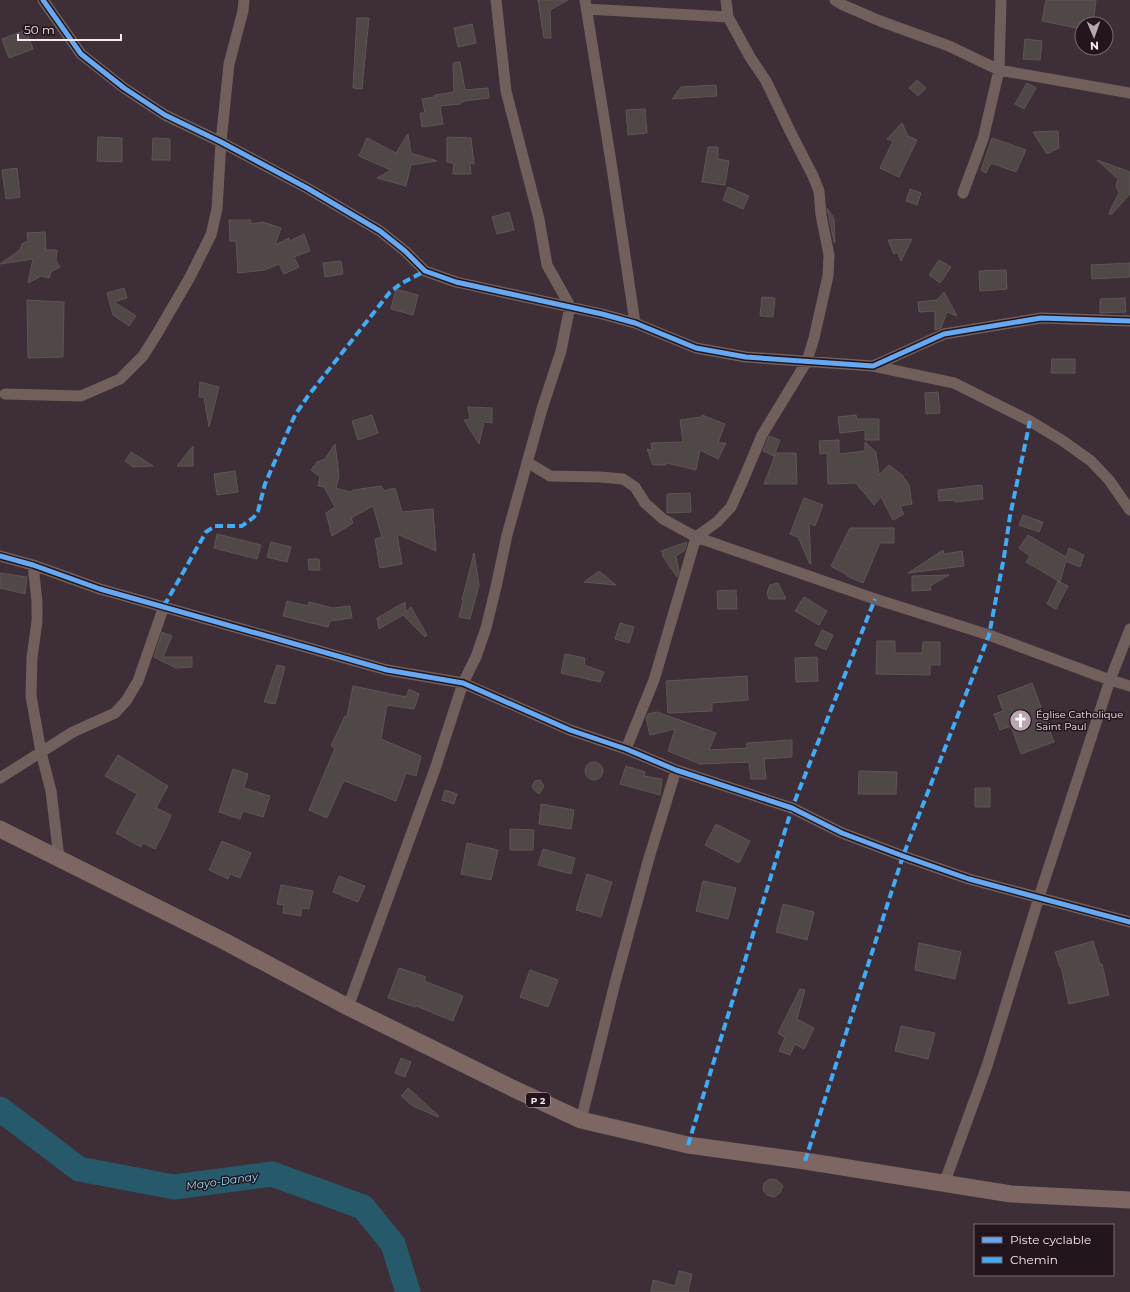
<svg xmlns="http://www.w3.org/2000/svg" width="1130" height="1292" viewBox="0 0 1130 1292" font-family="Montserrat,sans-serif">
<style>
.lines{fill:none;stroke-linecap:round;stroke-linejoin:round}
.river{stroke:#26596a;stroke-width:25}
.building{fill:#504846;stroke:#5e5554}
.street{stroke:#715f5b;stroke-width:11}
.primary{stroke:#7e6662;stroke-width:17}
.quiet{stroke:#42abf6;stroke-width:4;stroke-dasharray:8 4;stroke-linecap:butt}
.cycleway-casing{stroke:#23151d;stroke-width:8}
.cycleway{stroke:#66a8f1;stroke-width:5}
.labels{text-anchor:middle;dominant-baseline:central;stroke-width:3;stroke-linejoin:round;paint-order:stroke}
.shield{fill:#23151d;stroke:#baa8b2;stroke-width:1}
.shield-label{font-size:9px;font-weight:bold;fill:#fbe7f2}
.poi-label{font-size:10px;fill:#fbe7f2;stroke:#23151d;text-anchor:start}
.water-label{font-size:11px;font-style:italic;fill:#93def9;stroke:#23151d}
</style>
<rect width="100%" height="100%" fill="#3e2e38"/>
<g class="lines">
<path class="river" d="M0,1109L79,1169L174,1187L272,1174L363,1207L393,1244L408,1292"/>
</g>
<path class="building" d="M538,0H568L550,10L551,38H544Z
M1046,0H1096L1093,24H1082V29L1042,21Z
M357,18H369L362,89L353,88Z
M472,24L476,43L458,47L454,28Z
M26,30L33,49L9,58L2,39Z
M1025,39L1042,41L1040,60L1023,59Z
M460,62L465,90L488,88L489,98L464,101L460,104L440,106L443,124L422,127L420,113H425L422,99L435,97V95L454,92L453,63Z
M917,80L926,88L918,96L909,88Z
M1027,83L1036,88L1024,109L1015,104Z
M716,85L717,96L672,99L681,87Z
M645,109L647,133L628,135L626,110Z
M902,123L908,136L917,140L899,177L880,168L893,141L887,139Z
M1058,131L1059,148L1047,154L1033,132Z
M408,134L411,153L437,161L411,165L406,186L377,178L391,170L359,156L367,138L396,153Z
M98,137L122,138V162L97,161Z
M447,137L471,138L474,164L470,163L471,174H453L454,163L447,162Z
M153,138L170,139V160H152Z
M992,138L1026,150L1016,172L991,163L986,173L981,170Z
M708,147H718V159L729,161L725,185L702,182Z
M1097,160L1130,172V194L1111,215L1109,213L1119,193L1116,186L1118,179Z
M17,168L20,197L6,199L2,170Z
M728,187L749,196L743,209L723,200Z
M910,189L921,193L917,205L906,201Z
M827,208L834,218L835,243L834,242Z
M509,212L514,230L497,234L492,217Z
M229,220H251V224L263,222L281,228L275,245L289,238L290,241L304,234L310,251L294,257L299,267L284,274L279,264L265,270L238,273L236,241H230Z
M45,232L46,250H57L56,261L60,267L51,272L49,278L41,276L28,283L33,259L0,264L20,250L22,244L28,241L27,233Z
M912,239L901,261L897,252L894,254L888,240Z
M939,260L951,267L940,283L929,275Z
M341,261L343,274L325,277L323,263Z
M1130,263V277L1092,279L1091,265Z
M1006,270L1007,289L980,291L979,271Z
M124,288L127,298L114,302L136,316L129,326L113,315L107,293Z
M396,289L418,295L413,315L391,309Z
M944,292L957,316L947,312L941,328L935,330V311L919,312L918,302L937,300Z
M762,297L775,298L773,317L760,316Z
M1125,298L1126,312L1100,313V299Z
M27,300L64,302L63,357L28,358Z
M1052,359H1075V373H1051Z
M200,382L219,387L209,427L204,397H199Z
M938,392L940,413L926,414L925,393Z
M468,407L492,408V423L484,422L479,444L464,420L470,419Z
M372,415L378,433L358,440L352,421Z
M702,415L725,424L718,443H726L718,459L700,450L696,470L667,463L665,465H653L647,449L652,450L651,443L683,442L680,420L701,417Z
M856,415L857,419H879V440H865V430L840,433L838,417Z
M769,436L780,440L774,456L763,451Z
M839,440V454L865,451V442L876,452L879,475L889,465L902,475L909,485L912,504L900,506L904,514L893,520L881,497L874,505L856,483L828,484L827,453L820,454L819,441Z
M335,444L339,476L336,488L350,492L354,490L381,486L384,491L395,488L402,512L433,509L436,551L397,534L402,564L380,568L375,539L382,537L373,506L351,518L353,523L332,536L326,513L335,507L324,487L318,486L320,477L311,470L317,462L325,459Z
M193,446V466H177Z
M131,452L153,466L133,467L125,461Z
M776,453H796L797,484H764Z
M235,471L238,492L217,495L214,474Z
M982,485L983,499L955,502V500L939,501L938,490Z
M690,493L691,512L667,513V494Z
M804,498L823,505L815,526L809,523L811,564H810L798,537L790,534Z
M1023,515L1043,522L1039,532L1019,525Z
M850,528H894V543H880L863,583L847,576V575L831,566Z
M217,534L261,545L257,559L214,548Z
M1028,535L1066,557L1069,548L1084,555L1080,567L1066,561L1060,582L1026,562L1030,556L1019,548Z
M271,542L291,547L287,562L267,557Z
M687,542L685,550L676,556L679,572L677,577L662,555H664L661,551Z
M943,550L944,554L962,551L964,566L908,573Z
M474,553L479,585L470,619L459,617L463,600H462Z
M308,559H319L320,570H309Z
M599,571L616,585L584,582Z
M0,573L27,577L25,594L0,588Z
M949,575L930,586L931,590L912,591V576Z
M1058,581L1068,586L1056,609L1047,604Z
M778,583L786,599H769L767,593L770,585Z
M736,590L737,609H718L717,591Z
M804,597L827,611L819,625L795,611Z
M287,601L308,606L309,602L333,608L350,606L352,618L330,621L328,627L283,616Z
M405,602L406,612L411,607L427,635L425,637L403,615L379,629L377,618Z
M620,623L634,627L629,643L615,639Z
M822,630L833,635L826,650L815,645Z
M162,632L172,636L163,657H192V667L176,668L154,657Z
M877,641H895V653H922L923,642H940V665H930V675L876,674Z
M565,654L585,658L584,665L604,672L600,682L561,673Z
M817,657L818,681L796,682L795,658Z
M277,665L285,667L275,704L264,702Z
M747,676L748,700L712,703V711L668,713L666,681Z
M1032,683L1054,742L1021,754L1011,726L1000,730L994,714L1003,711L998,696Z
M353,686L406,697L409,689L419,694L414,709L387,705L381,739L421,756L416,776L406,773L396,801L345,781L343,782L327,818L309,810L335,748L331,746L345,716H347Z
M657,712L716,733L709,750L747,748V743L792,740V757L764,759L766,779H751L749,762L700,764L668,751L675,729L650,735L646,718L648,714Z
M118,755L168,786L156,808L171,815L166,828L155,849L143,843L141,847L116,833L137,794L105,776Z
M585 771a9 9 0 1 1 18 0a9 9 0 1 1-18 0Z
M626,766L645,772L644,776L662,779L660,795L620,784Z
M233,769L248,774L244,788L270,796L263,817L243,811L240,819L219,812Z
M859,771L897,772L896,794H858Z
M540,780L544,786L539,794L534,790L532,786L535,781Z
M975,788H990V807H975Z
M445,790L457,794L454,804L442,800Z
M541,804L574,810L571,829L539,824Z
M716,824L750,841L739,863L705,845Z
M510,829L534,830L533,850H510Z
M222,841L251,853L240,878L230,874L228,879L209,870Z
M467,843L498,850L491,880L461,874Z
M543,849L575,858L571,874L538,865Z
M587,874L612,882L601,917L576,910Z
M339,876L365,886L358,902L333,892Z
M703,881L736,888L728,919L696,911Z
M281,885L313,891L309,909L301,908V916L283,913L284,905L277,904Z
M783,904L814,912L807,940L776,932Z
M1093,941L1100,964H1102L1109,995L1069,1004L1061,966L1060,967L1055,952Z
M919,943L961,952L955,979L915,970Z
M399,968L426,977L424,981L463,996L453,1021L416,1006L415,1007L388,998Z
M530,970L558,980L548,1007L520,997Z
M800,989L805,990L797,1019L814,1028L804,1049L795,1044L790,1055L779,1051L785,1038L778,1033Z
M901,1026L935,1033L928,1059L895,1051Z
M401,1058L411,1062L405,1077L395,1073Z
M408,1088L439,1116L438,1117L413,1106L401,1096Z
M770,1179L777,1180L783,1186L780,1193L774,1197L767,1195L763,1190L764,1183Z
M679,1271L692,1274L688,1292H651L653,1280L675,1286Z"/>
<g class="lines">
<path class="street" d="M43,0L81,54L124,88L165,115L221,142L307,188L380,231L405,251L425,271L456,282L602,314L635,323L696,348L746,357L873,366L944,334L1041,318L1130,321
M585,0L612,168L635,323
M835,0L843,5L880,21L949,46L999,70L1130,93
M586,9L728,17
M963,193L983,139L999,70L1001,0
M873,366L954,383L1030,421L1063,441L1091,461L1109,480L1130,510
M5,394L81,396L120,379L143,356L158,332L190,277L211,235L217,209L221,142L229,64L243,11L244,0
M527,462L550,476L600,477L623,479L635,487L645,503L663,519L696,537L875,599L989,635L1110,680L1130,686
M0,556L33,565L100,589L387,670L463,683L570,730L626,749L676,770L792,808L842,833L903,856L969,879L1130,922
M33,565L37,602V621L32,658L31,696L41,752L51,791L59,858
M626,749L654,680L696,537L717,522L731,507L744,478L762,435L807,361L814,338L828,276L829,255L821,215L819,191L813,176L790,131L766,81L750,57L728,17L726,0
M0,778L73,732L115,713L126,701L138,681L164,606
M348,1007L435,769L463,683L476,657L486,628L496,587L507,535L542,409L561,351L570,306L547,265L539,219L506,91L496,0
M581,1120L615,983L649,858L676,770
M944,1184L987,1066L1039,897L1110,680L1130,629"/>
<path class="primary" d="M0,829L224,941L348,1007L512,1088L581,1120L688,1145L805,1161L1011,1194L1130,1200"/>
<path class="quiet" d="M164,606L206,532L215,526H242L254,517L258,511L265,484L295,415L308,396L390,292L402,283L425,271
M688,1145L792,808L875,599
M805,1161L903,856L989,635L1004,557L1010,516L1030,421"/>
<defs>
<path id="cycleway" d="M43,0L81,54L124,88L165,115L221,142L307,188L380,231L405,251L425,271L456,282L602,314L635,323L696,348L746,357L873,366L944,334L1041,318L1130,321
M0,556L33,565L100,589L387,670L463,683L570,730L626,749L676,770L792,808L842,833L903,856L969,879L1130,922"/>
</defs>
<use href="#cycleway" class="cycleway-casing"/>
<use href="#cycleway" class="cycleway"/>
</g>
<defs>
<symbol id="church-disc" viewBox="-11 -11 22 22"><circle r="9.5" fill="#b9a6b1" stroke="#23151d"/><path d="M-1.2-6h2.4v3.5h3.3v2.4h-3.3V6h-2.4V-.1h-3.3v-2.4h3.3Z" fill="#fff"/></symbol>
</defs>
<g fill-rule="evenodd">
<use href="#church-disc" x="1008" y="708" width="25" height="25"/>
</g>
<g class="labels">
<rect class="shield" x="526" y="1093" width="24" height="14" rx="3"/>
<g class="shield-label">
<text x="538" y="1100">P 2</text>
</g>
<g class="poi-label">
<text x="1036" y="714">Église Catholique<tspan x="1036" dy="12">Saint Paul</tspan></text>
</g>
<g class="water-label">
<text transform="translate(222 1181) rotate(-8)">Mayo-Danay</text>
</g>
</g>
<rect x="974" y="1224" width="140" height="52" fill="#23151d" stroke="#796972"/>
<rect x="982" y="1237" width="20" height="6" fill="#66a8f1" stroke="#796972"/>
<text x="1010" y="1244" font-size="12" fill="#fbe7f2">Piste cyclable</text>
<rect x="982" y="1257" width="20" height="6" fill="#42abf6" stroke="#796972"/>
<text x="1010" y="1264" font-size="12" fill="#fbe7f2">Chemin</text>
<g transform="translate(1094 36) rotate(178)"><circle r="19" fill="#23151d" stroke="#796972"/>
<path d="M0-3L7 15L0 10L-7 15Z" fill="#b9a6b1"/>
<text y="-6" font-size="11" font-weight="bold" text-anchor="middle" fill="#fbe7f2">N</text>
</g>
<path d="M18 34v6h103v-6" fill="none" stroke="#fbe7f2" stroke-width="2"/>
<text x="24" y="34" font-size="12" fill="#fbe7f2" stroke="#23151d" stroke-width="3" paint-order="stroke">50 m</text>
</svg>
